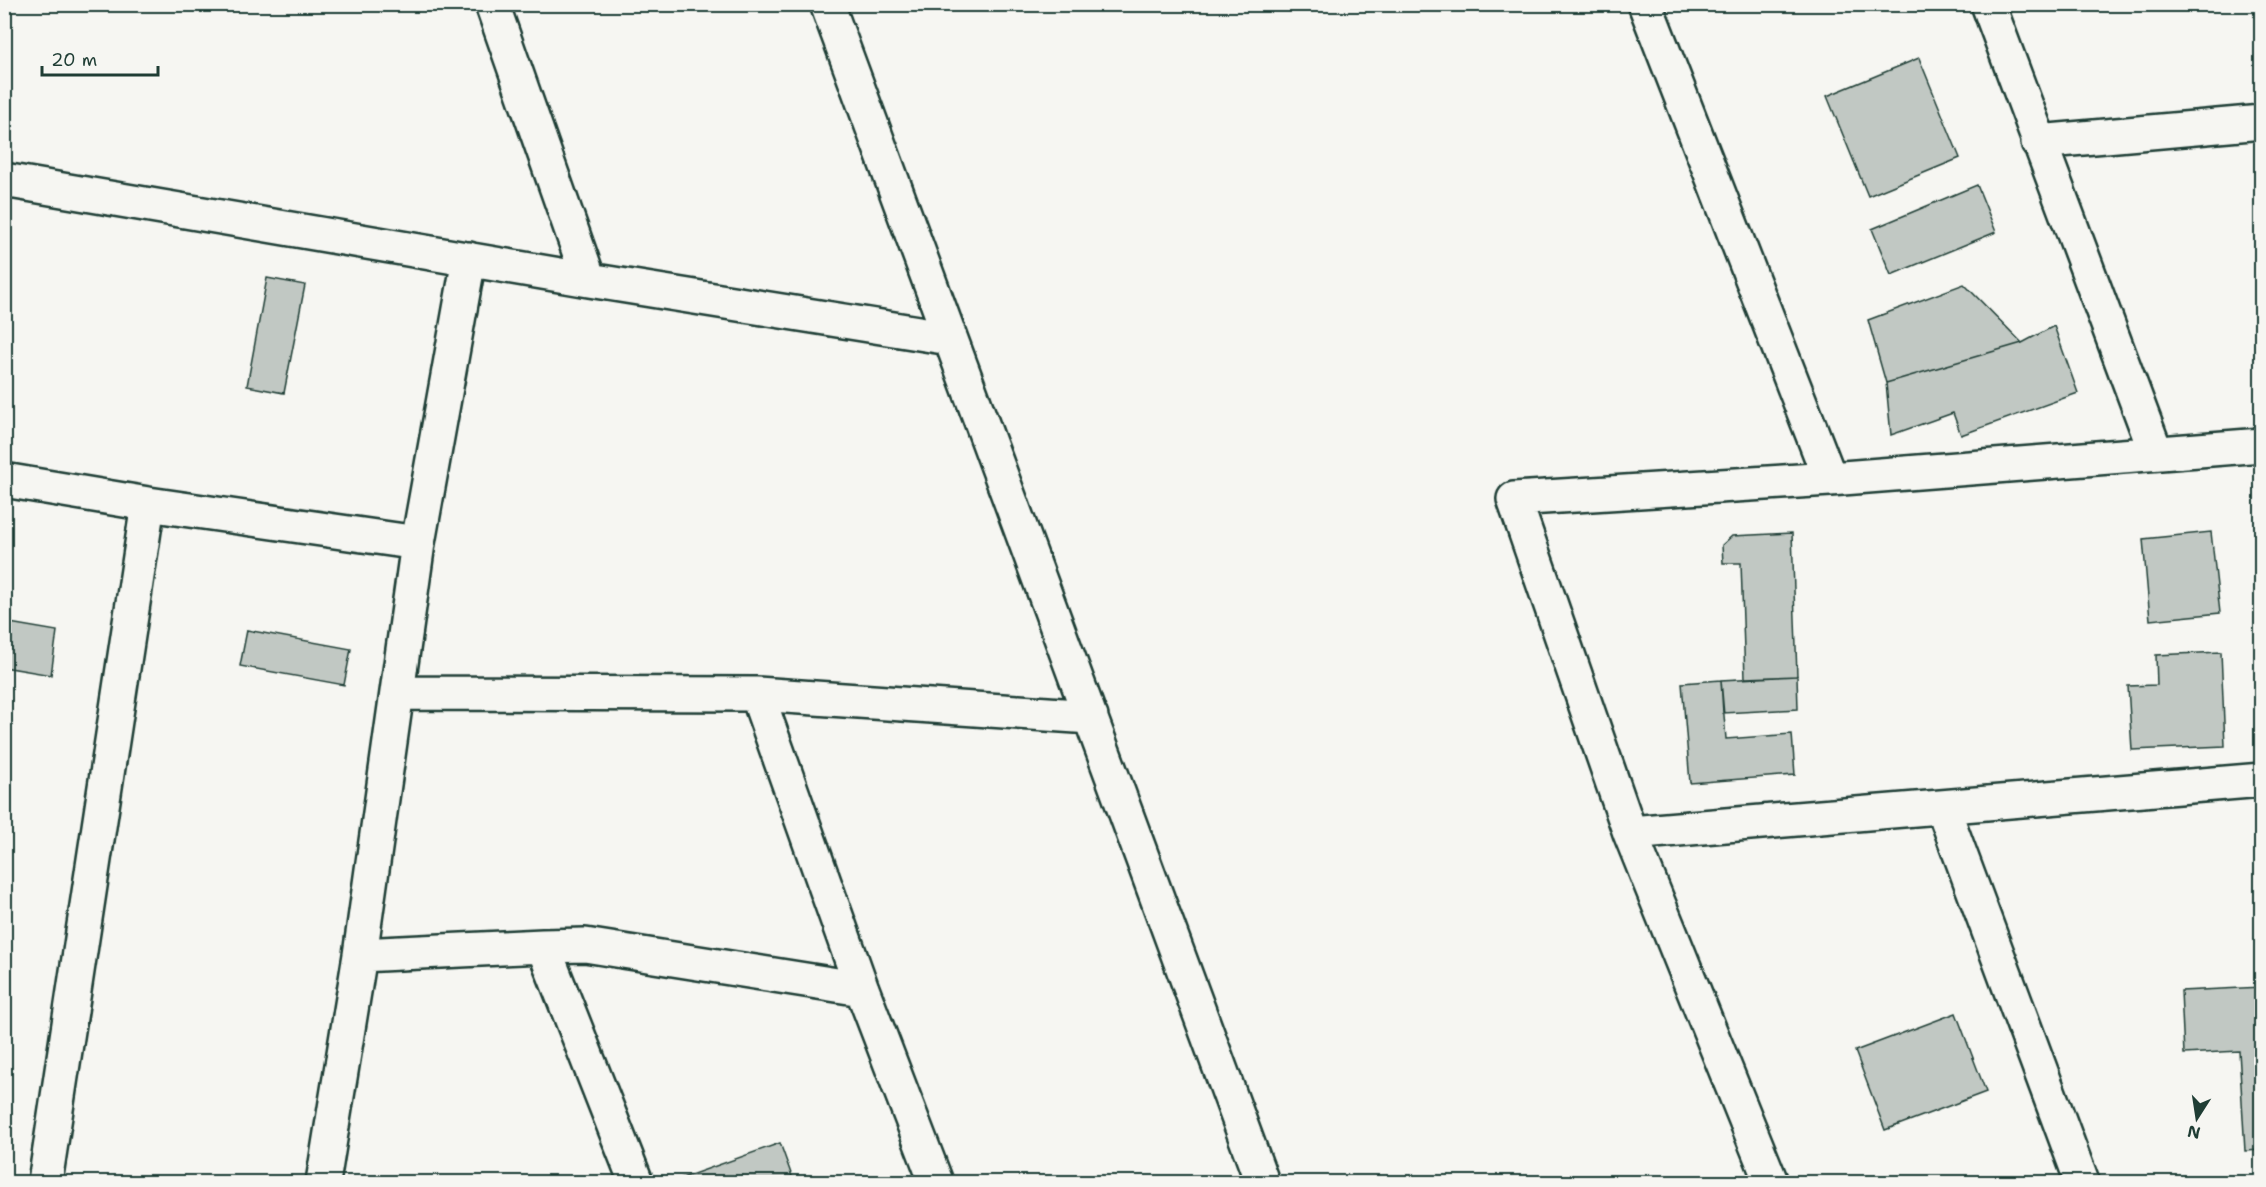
<svg xmlns="http://www.w3.org/2000/svg" width="2266" height="1187" viewBox="0 0 2266 1187" font-family="'Shantell Sans',sans-serif">
<style>
.building{fill:#c1c8c3;stroke:#1f3d34;stroke-width:1.5}
.lines{fill:none;stroke-linecap:round;stroke-linejoin:round}
.minor-casing{stroke:#1f3d34;stroke-width:38}
.minor{stroke:#f6f6f2;stroke-width:33}
</style>
<rect width="100%" height="100%" fill="#f6f6f2"/>
<filter id="ink" filterUnits="userSpaceOnUse"><feTurbulence type="fractalNoise" baseFrequency=".0167" numOctaves="2"/><feDisplacementMap in="SourceGraphic" scale="12" xChannelSelector="R" yChannelSelector="G"/><feConvolveMatrix kernelMatrix="1 2 1 2 8 2 1 2 1" color-interpolation-filters="sRGB"/></filter>
<g filter="url(#ink)">
<path class="building" d="M1919,58L1960,158L1868,196L1827,96Z
M1977,185L1996,232L1891,275L1872,229Z
M267,278L305,285L284,393L247,386Z
M1964,284L2022,343L1886,383L1868,320Z
M2054,326L2078,393L1961,435L1953,413L1891,435L1886,383L2022,343Z
M2211,532L2220,613L2150,620L2143,539Z
M1792,533L1797,676L1745,678L1741,563H1723L1722,545L1732,536Z
M4,622L57,631L51,675L4,667Z
M247,630L351,649L344,685L240,666Z
M2221,652L2225,746L2132,750L2128,686L2157,685L2156,655Z
M1797,676L1798,709L1723,713L1721,680Z
M1721,680L1726,739L1792,734L1795,775L1690,783L1682,683Z
M2262,987V1150L2245,1151L2239,1051L2184,1054L2181,991Z
M1956,1013L1986,1092L1885,1130L1855,1051Z
M780,1143L794,1182H671Z"/>
<g class="lines">
<defs>
<path id="minor" d="M492,4L589,280
M827,4L1262,1182
M1645,4L1830,479
M1988,4L2156,453
M2038,142L2262,122
M4,180L589,280L950,338
M4,480L148,504L418,543
M397,693L757,694L1091,717
M757,694L862,989L936,1182
M1943,808L2082,1182
M1630,833L2262,780
M543,946L585,945L862,989
M360,955L543,946L636,1182
M45,1182L148,504
M323,1182L360,955L418,543L469,259
M1771,1182L1630,833L1514,499L1830,479L2262,445"/>
</defs>
<use href="#minor" class="minor-casing"/>
<use href="#minor" class="minor"/>
</g>
</g>
<rect width="2266" height="1187" fill="none" stroke="#f6f6f2" stroke-width="24"/>
<rect x="12" y="12" width="2242" height="1163" fill="none" stroke="#1f3d34" stroke-width="2" filter="url(#ink)"/>
<g transform="translate(2197 1118) rotate(192)" stroke="#f6f6f2" stroke-width="4.5" paint-order="stroke">
<path d="M0-4.5L10 22L0 15L-10 22Z" fill="#1f3d34"/>
<text y="-9" font-size="16" font-weight="bold" text-anchor="middle" fill="#1f3d34">N</text>
</g>
<path d="M42 66v9h116v-9" fill="none" stroke="#1f3d34" stroke-width="3"/>
<text x="51" y="66" font-size="18" fill="#1f3d34" stroke="#f6f6f2" stroke-width="4.5" paint-order="stroke">20 m</text>
</svg>
